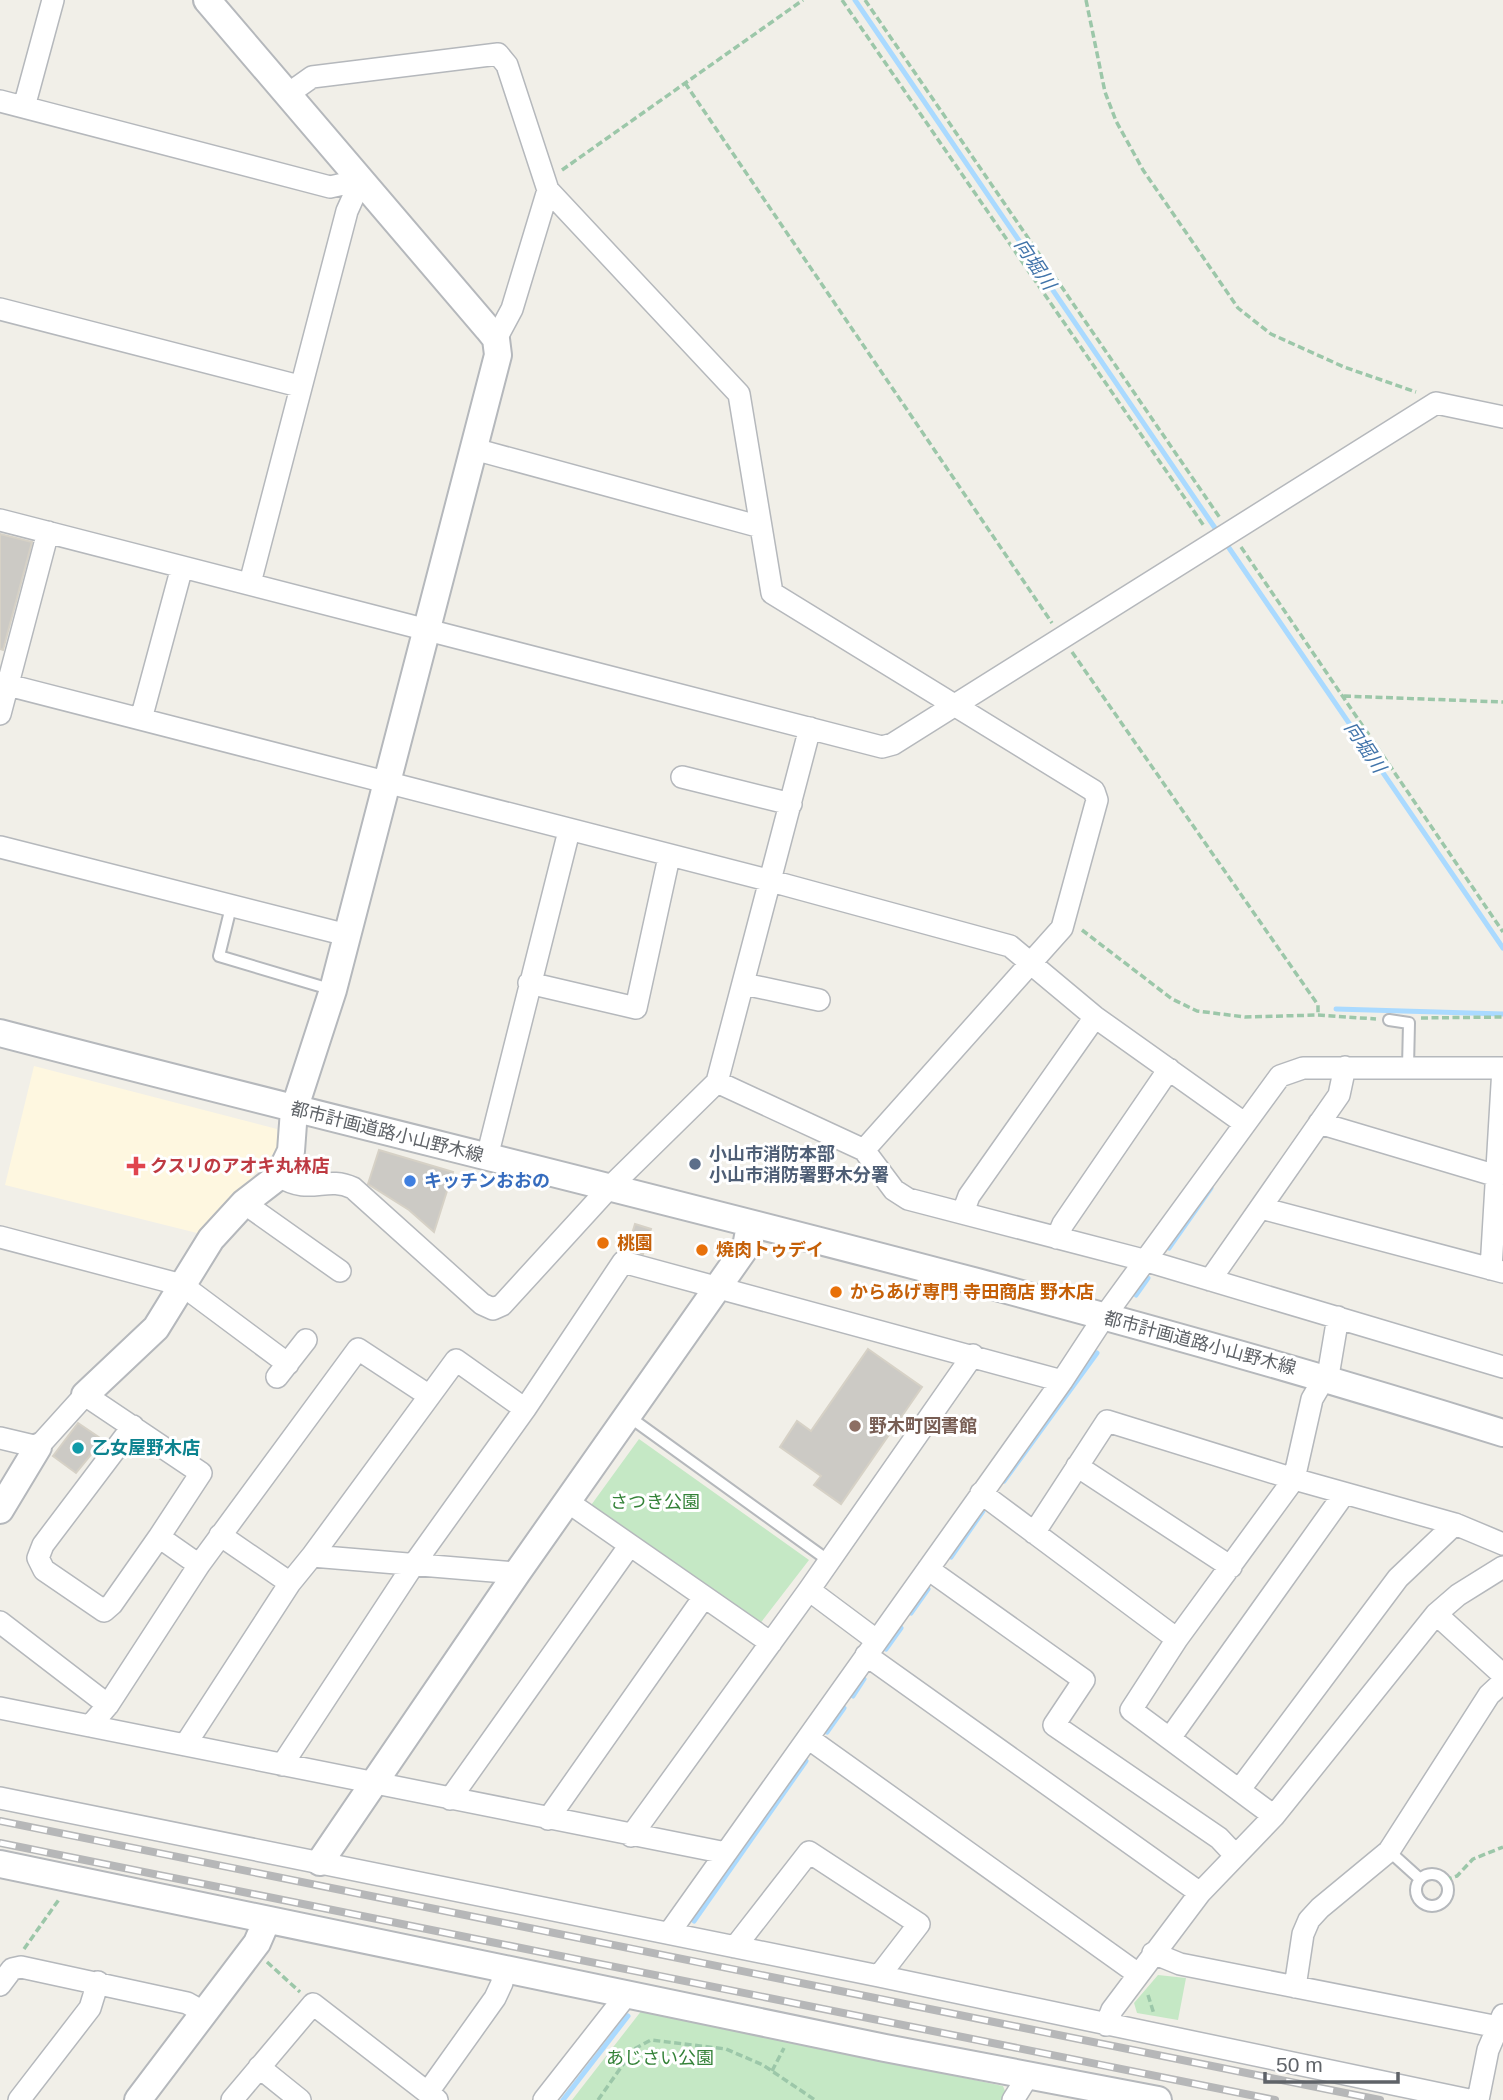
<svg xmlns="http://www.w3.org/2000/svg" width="1503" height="2100" viewBox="0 0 1503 2100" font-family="Helvetica,'Noto Sans JP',sans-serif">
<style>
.commercial{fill:#fef7e0}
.green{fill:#c5e8c5}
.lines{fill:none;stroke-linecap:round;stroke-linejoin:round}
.stream{stroke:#aadaff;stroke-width:5}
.building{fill:#cccac5;stroke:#d6d1c6;stroke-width:2}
.service-casing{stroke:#b5b8bc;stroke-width:14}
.minor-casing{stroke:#b5b8bc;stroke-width:24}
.tertiary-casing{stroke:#b5b8bc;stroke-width:30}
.path{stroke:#9cc7a9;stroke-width:3.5;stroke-dasharray:7 3.5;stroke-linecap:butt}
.service{stroke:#fff;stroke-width:10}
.minor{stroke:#fff;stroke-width:21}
.tertiary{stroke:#fff;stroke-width:26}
.rail-casing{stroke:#b6b7b8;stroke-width:8}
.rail{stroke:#fff;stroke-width:5;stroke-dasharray:16;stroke-linecap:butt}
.service-dot{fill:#5c6f8a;stroke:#fff;stroke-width:2.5}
.health-dot{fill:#e0444e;stroke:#fff;stroke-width:2.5}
.shop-dot{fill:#3f7fe0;stroke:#fff;stroke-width:2.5}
.food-dot{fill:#e8710a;stroke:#fff;stroke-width:2.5}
.education-dot{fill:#8d6e63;stroke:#fff;stroke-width:2.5}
.culture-dot{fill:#0f9aa8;stroke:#fff;stroke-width:2.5}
.labels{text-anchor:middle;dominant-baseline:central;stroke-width:6;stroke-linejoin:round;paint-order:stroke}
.street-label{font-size:18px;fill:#5f6368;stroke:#fff}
.service-label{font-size:18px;font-weight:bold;fill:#4e5e75;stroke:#fff;text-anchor:start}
.health-label{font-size:18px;font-weight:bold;fill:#be3a42;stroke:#fff;text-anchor:start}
.shop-label{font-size:18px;font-weight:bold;fill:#366cbe;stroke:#fff;text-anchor:start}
.food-label{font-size:18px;font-weight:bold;fill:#c56008;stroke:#fff;text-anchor:start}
.education-label{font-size:18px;font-weight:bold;fill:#785e54;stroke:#fff;text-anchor:start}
.culture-label{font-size:18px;font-weight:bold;fill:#0d838f;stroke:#fff;text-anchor:start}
.park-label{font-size:18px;fill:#348238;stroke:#fff}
.water-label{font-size:19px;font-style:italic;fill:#4174aa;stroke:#fff}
</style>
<rect width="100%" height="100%" fill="#f1efe8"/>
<path class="commercial" d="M34,1066L277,1129L279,1147L201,1234L5,1185Z"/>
<path class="green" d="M639,1439L809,1560L759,1625L589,1508Z
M1158,1975L1186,1978L1178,2020L1137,2013L1134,2003Z
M642,2010L1003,2086L1007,2096L1004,2100H572Z"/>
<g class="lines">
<path class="stream" d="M855,0L1215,528
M1227,545L1503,948
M1336,1009L1503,1014
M1169,1248L1211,1188
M1136,1295L1148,1278
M1004,1481L1097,1353
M951,1557L983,1511
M911,1613L928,1589
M886,1649L901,1628
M853,1696L864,1679
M827,1732L844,1708
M694,1921L806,1761
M563,2100L628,2016"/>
</g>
<path class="building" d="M0,534L32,542L3,650L0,649Z
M379,1150L453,1172L434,1232L409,1210L368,1184Z
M635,1224L651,1229L643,1254L627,1250Z
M868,1349L922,1387L841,1504L814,1485L821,1476L780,1447L797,1421L811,1431Z
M78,1423L103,1440L76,1473L53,1456Z"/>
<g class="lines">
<defs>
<path id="service" d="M231,907L219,956L333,990
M1389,1020L1409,1023L1408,1067
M628,1416L829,1561
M1389,1851L1420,1879
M1416 1890a16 16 0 1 1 32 0a16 16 0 1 1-32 0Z"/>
<path id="minor" d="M288,94L312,77L498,54L507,65L548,190L739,394L772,593L1094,791L1097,800L1062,928L864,1150
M0,101L330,187L361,180
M24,107L53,0
M0,309L299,386
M496,339L512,309L548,190
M474,449L761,527
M0,520L882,747L893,744L1436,403L1503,417
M250,583L347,211L361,180
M0,683L771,881L1010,946L1095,1017L1244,1123
M0,714L48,532
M141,719L182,567
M682,777L791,804
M0,847L347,935
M529,983L636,1008L669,857
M744,984L819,1000
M717,1082L864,1150L894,1190L908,1199L1147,1261L1503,1367
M1319,1123L1497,1176
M487,1157L569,831
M279,1176C311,1196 325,1175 353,1188L482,1304L493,1309L502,1305L609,1188L717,1082L810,728
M244,1203L340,1271
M1261,1208L1503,1272
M963,1212L969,1196L1095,1017
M0,1237L182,1285L288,1364
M1057,1238L1063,1224L1169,1069
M1491,1269L1503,1068
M1210,1280L1339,1095L1345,1067
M277,1377L306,1340
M133,1426L43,1545L38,1558L44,1570L104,1611L112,1604L159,1537
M0,1438L38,1447L85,1395L201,1473L159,1537L199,1565
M1077,1466L1231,1567
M981,1493L1177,1639
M568,1502L771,1643
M1455,1524L1503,1544
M1034,1533L1107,1421L1294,1479L1455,1524L1398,1578L1240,1789
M220,1535L290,1583L312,1556L517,1573
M312,1556L456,1360L525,1409
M928,1569L1084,1680L1054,1725L1219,1838L1235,1855
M809,1590L876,1640
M1436,1614L1503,1675
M0,1622L108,1705
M866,1655L1200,1893
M0,1708L726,1853
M90,1726L108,1705L199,1565L358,1349L428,1395
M808,1738L1138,1974
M1170,1738L1344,1494
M185,1745L290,1583
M282,1765L414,1564L525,1409L623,1262L1062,1381
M0,1798L879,1976L1469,2100
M450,1799L630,1545
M1274,1816L1131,1710L1177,1639L1294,1479L1312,1399L1329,1370L1338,1317
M548,1819L704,1597
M631,1836L809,1590L973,1355
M669,1933L1062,1381L1104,1317L1280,1076L1303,1068H1503
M735,1947L809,1852L919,1924L879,1976
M1153,1953L1180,1964L1503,2028
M0,1985L12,1969L21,1967L187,2003L203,2012
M1295,1987L1303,1934L1309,1920L1320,1908L1389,1851L1489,1695L1503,1682
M1106,2025L1112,2010L1200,1893L1274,1816L1436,1614L1458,1595L1503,1567
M259,2067L300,2100
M428,2092L495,1998L502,1983V1967
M19,2100L90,2008L98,1982
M232,2100L313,2004L437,2100
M544,2100L628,1993
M1013,2100L1028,2076
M1478,2100L1488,2050L1503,2015"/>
<path id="tertiary" d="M0,1033C501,1164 1009,1278 1503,1433
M85,1395L156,1328L211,1239L244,1203L279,1176L291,1151L294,1110L333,990L498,355L496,339L488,329L207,0
M0,1510L38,1447
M320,1862L517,1573L746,1247L750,1225
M0,1864L885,2048L1158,2100
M138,2100L257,1943L267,1920"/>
</defs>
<use href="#service" class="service-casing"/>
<use href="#minor" class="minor-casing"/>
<use href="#tertiary" class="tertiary-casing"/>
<path class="path" d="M842,0L1204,526
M865,0L1220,518
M1086,0L1105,92L1116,121L1143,170L1238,308L1271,334L1344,367L1416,392
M685,83L1052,623
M562,170L803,0
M1241,547L1503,932
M1072,652L1318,1005V1015
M1344,696L1503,702
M1082,930L1172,999L1197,1011L1245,1017L1318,1015L1376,1019
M1421,1018L1503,1017
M1445,1880L1457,1876L1473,1859L1503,1847
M24,1949L60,1898
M267,1962L300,1992
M1148,1995L1154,2014
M772,2071L784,2048
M598,2100L634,2049L651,2040L726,2049L763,2065L815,2100"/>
<use href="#service" class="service"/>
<use href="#minor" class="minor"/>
<use href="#tertiary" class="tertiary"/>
<defs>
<path id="rail" d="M0,1821L1380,2100
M0,1843L1275,2100"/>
</defs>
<use href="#rail" class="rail-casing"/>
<use href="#rail" class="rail"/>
</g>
<circle class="service-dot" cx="695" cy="1164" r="7"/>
<path class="health-dot" d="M132.5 1155.5h7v7h7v7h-7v7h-7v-7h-7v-7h7z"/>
<circle class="shop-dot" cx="410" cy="1181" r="7"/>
<g class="food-dot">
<circle cx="603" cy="1243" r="7"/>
<circle cx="702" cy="1250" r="7"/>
<circle cx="836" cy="1292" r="7"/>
</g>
<circle class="education-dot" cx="855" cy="1426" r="7"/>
<circle class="culture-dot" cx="78" cy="1448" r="7"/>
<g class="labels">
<g class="street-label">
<text transform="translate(387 1132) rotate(14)">都市計画道路小山野木線</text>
<text transform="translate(1200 1343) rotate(15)">都市計画道路小山野木線</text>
</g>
<g class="service-label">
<text x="709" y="1154">小山市消防本部<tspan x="709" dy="21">小山市消防署野木分署</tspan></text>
</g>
<g class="health-label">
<text x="150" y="1166">クスリのアオキ丸林店</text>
</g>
<g class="shop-label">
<text x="424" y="1181">キッチンおおの</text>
</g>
<g class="food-label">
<text x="617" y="1243">桃園</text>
<text x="716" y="1250">焼肉トゥデイ</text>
<text x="850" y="1292">からあげ専門 寺田商店 野木店</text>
</g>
<g class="education-label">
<text x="869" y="1426">野木町図書館</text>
</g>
<g class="culture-label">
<text x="92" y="1448">乙女屋野木店</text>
</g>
<g class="park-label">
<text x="655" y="1502">さつき公園</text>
<text x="660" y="2058">あじさい公園</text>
</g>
<g class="water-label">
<text transform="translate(1035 264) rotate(56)">向堀川</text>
<text transform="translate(1365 747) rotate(56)">向堀川</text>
</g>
</g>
<path d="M1265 2072v10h133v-10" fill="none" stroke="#5f6368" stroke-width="3.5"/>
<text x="1276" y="2072" font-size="21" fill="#5f6368" stroke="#ffffff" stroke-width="5" paint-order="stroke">50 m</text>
</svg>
